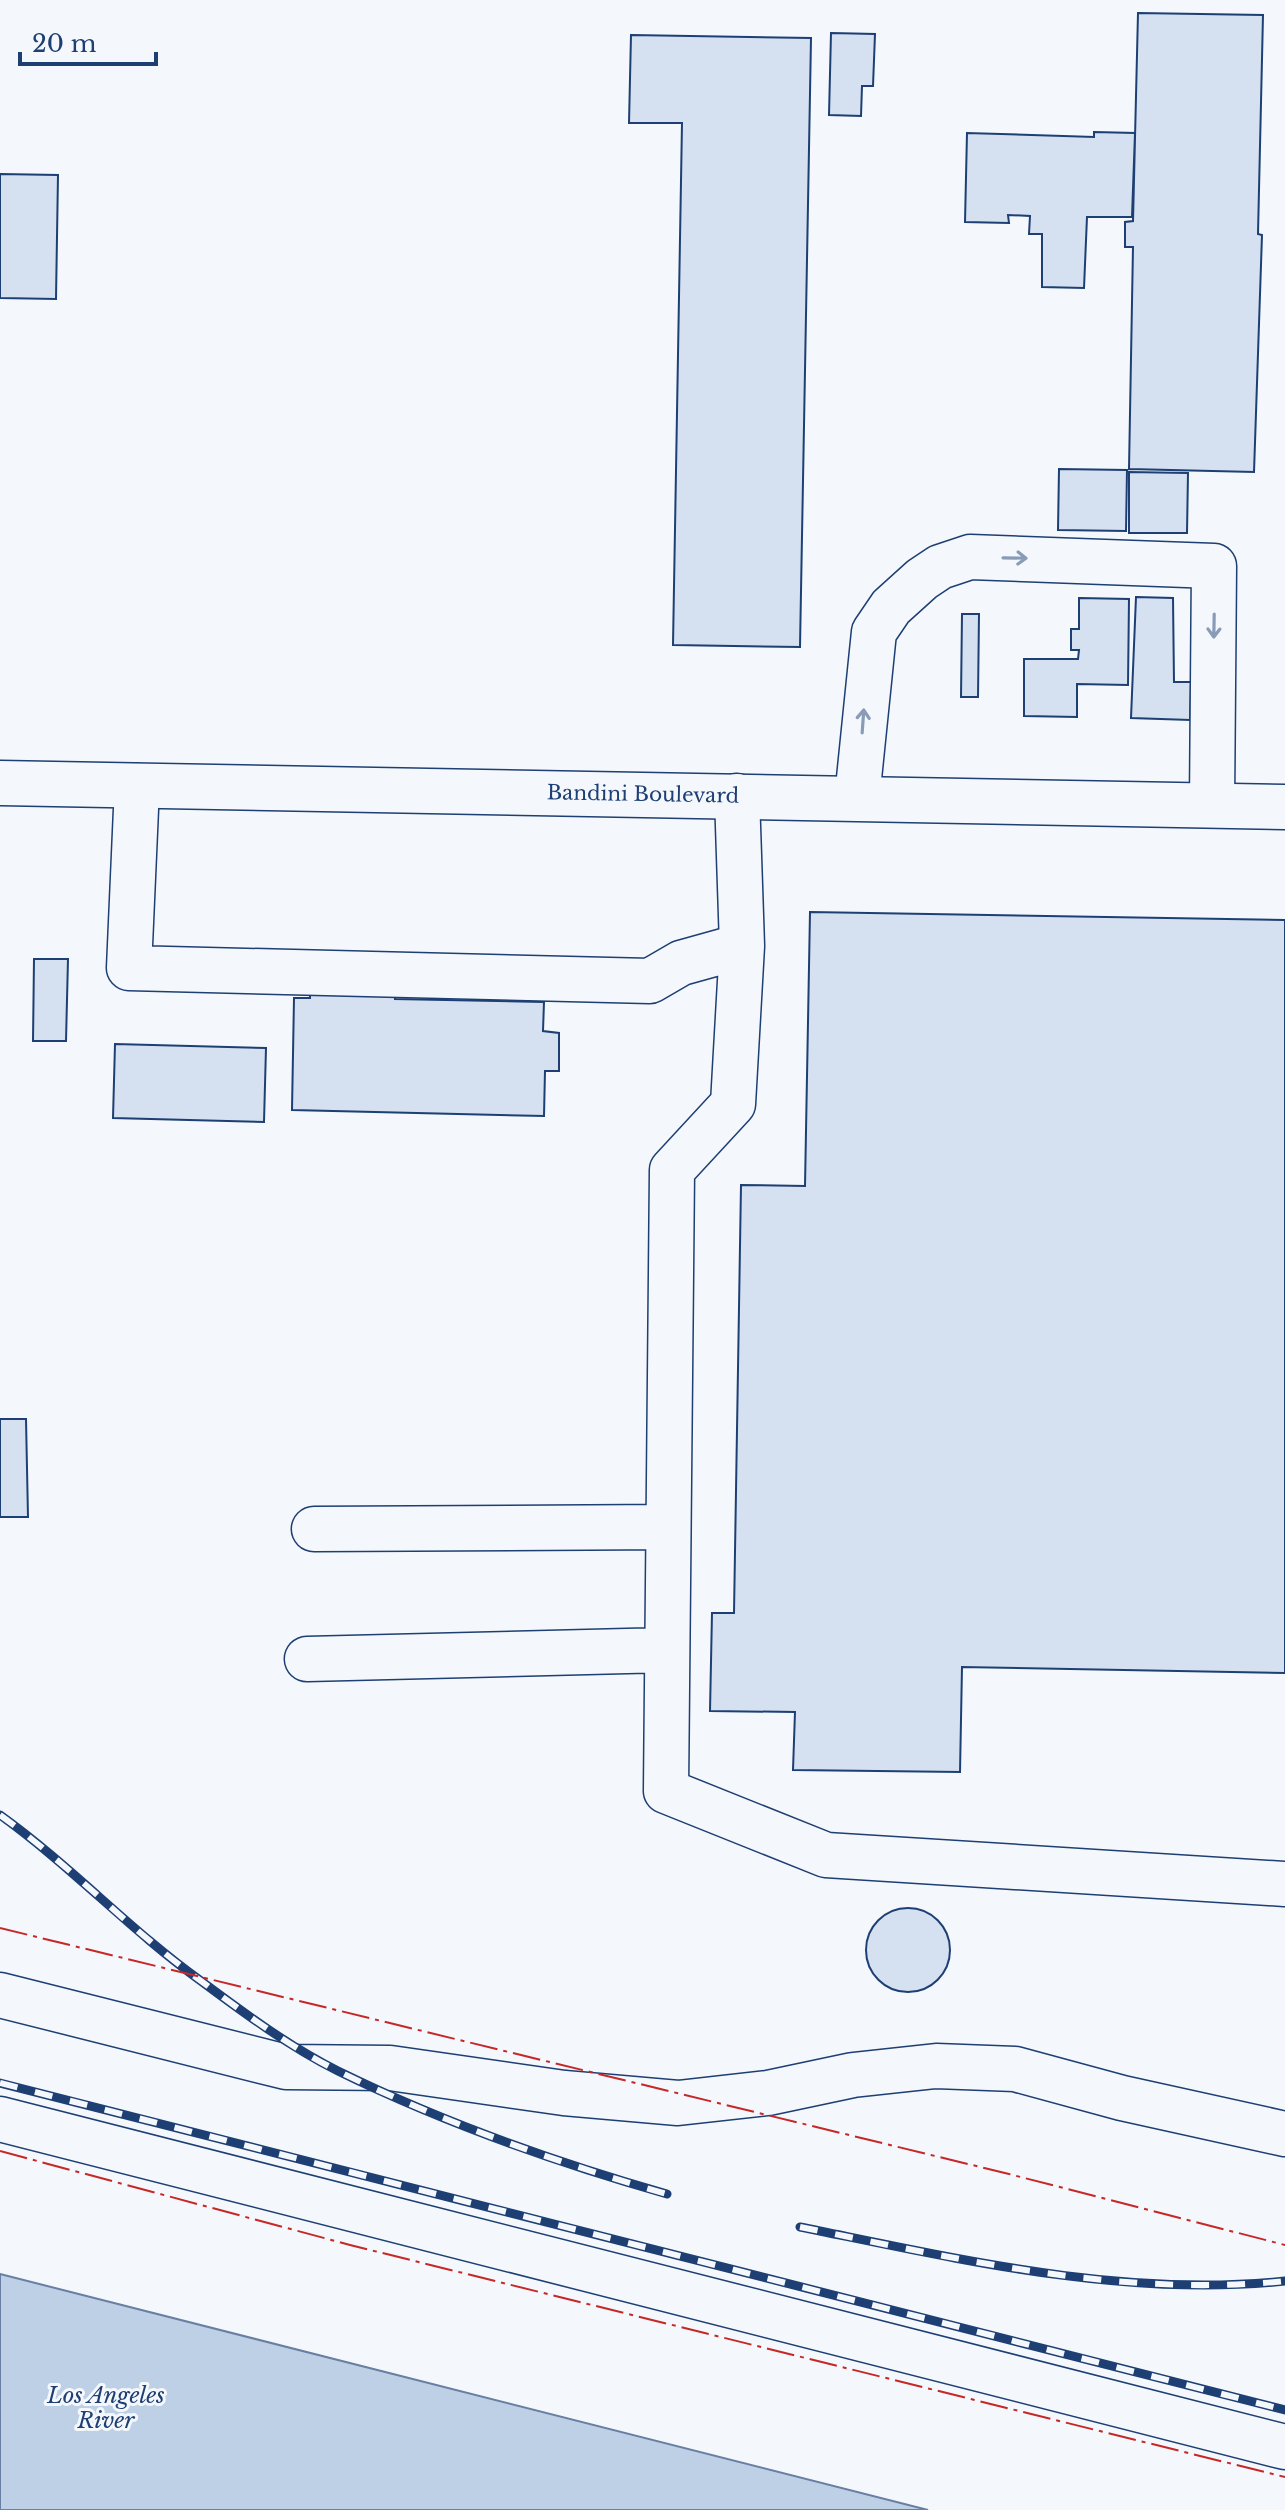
<svg xmlns="http://www.w3.org/2000/svg" width="1285" height="2510" viewBox="0 0 1285 2510" font-family="'Libre Baskerville',serif">
<style>
.water{fill:#bed0e5;stroke:#687fa3;stroke-width:2}
.building{fill:#d5e0f0;stroke:#1d3f73;stroke-width:2}
.lines{fill:none;stroke-linecap:round;stroke-linejoin:round}
.minor-casing{stroke:#1d3f73;stroke-width:47}
.major-casing{stroke:#1d3f73;stroke-width:47}
.minor{stroke:#f4f7fb;stroke-width:44}
.major{stroke:#f4f7fb;stroke-width:44}
.rail-casing{stroke:#1d3f73;stroke-width:9}
.rail{stroke:#f4f7fb;stroke-width:6;stroke-dasharray:18;stroke-linecap:butt}
.power{stroke:#c62828;stroke-width:2;stroke-dasharray:28 6 4 6;stroke-linecap:butt}
.oneway{stroke:#889bb7}
.labels{text-anchor:middle;dominant-baseline:central;stroke-width:6;stroke-linejoin:round;paint-order:stroke}
.street-label{font-size:20px;fill:#1d3f73;stroke:#f4f7fb}
.water-label{font-size:22px;font-style:italic;fill:#1d3f73;stroke:#f4f7fb}
</style>
<rect width="100%" height="100%" fill="#f4f7fb"/>
<path class="water" d="M0,2274L928,2510H0Z"/>
<path class="building" d="M1138,13L1263,15L1258,234L1262,235L1254,472L1129,469L1133,247H1125V222L1133,221Z
M831,33L875,34L873,86H862L861,116L829,115Z
M631,35L811,38L800,647L673,645L682,123H629Z
M1094,132L1135,133L1132,217H1087L1084,288L1042,287V234H1029L1030,216L1008,215L1009,223L965,222L967,133L1094,137Z
M0,174L58,175L56,299L0,298Z
M1059,469L1127,470L1126,531L1058,530Z
M1129,472L1188,473L1187,533H1129Z
M1136,597L1173,598L1174,682H1191L1190,720L1131,718Z
M1079,598L1129,599L1128,685L1077,684V717L1024,716V659H1078L1079,650H1071V629H1079Z
M962,614H979L978,697H961Z
M810,912L1285,920V1673L962,1667L960,1772L793,1770L795,1712L710,1711L712,1613H734L741,1185L805,1186Z
M34,959H68L66,1041H33Z
M310,982L395,984V999L544,1002L543,1031L559,1033V1071H545L544,1116L292,1110L294,998H310Z
M115,1044L266,1048L264,1122L113,1118Z
M0,1419H26L28,1517H0Z
M866 1950a42 42 0 1 1 84 0a42 42 0 1 1-84 0Z"/>
<g class="lines">
<defs>
<path id="minor" d="M137,786L129,968L650,981L681,963L742,946L737,796
M857,798L874,632L891,607L922,579L940,567L970,557L1214,566L1212,805
M742,946L733,1104L672,1170L666,1791L826,1855L1285,1884
M314,1529L668,1527
M307,1659L667,1650
M0,1995L286,2067L390,2068L564,2093L678,2103L768,2093L853,2075L936,2066L1015,2069L1122,2098L1285,2134
M0,2119L1285,2447"/>
<path id="major" d="M0,783L1285,807"/>
</defs>
<use href="#minor" class="minor-casing"/>
<use href="#major" class="major-casing"/>
<use href="#minor" class="minor"/>
<use href="#major" class="major"/>
<defs>
<path id="rail" d="M0,1815C71,1866 130,1930 201,1981C244,2013 290,2047 338,2071C442,2122 555,2162 667,2194
M0,2083L1285,2410
M800,2227C959,2259 1122,2298 1285,2281"/>
</defs>
<use href="#rail" class="rail-casing"/>
<use href="#rail" class="rail"/>
<path class="power" d="M0,1928L1009,2174L1285,2245
M0,2151L350,2245L1285,2477"/>
</g>
<defs><path id="oneway-shaft" d="M-6 0H5M1.5-3L5.5 0L1.5 3" fill="none" stroke-width="1.6" stroke-linecap="round" stroke-linejoin="round" transform="scale(2)"/></defs>
<g class="oneway">
<use href="#oneway-shaft" transform="translate(1015 558) rotate(1)"/>
<use href="#oneway-shaft" transform="translate(1214 626) rotate(91)"/>
<use href="#oneway-shaft" transform="translate(863 721) rotate(-86)"/>
</g>
<g class="labels">
<g class="street-label">
<text transform="translate(643 794) rotate(1)">Bandini Boulevard</text>
</g>
<g class="water-label">
<text x="106" y="2395">Los Angeles<tspan x="106" dy="25">River</tspan></text>
</g>
</g>
<path d="M20 52v12h136v-12" fill="none" stroke="#1d3f73" stroke-width="4"/>
<text x="32" y="52" font-size="24" fill="#1d3f73" stroke="#f4f7fb" stroke-width="6" paint-order="stroke">20 m</text>
</svg>
